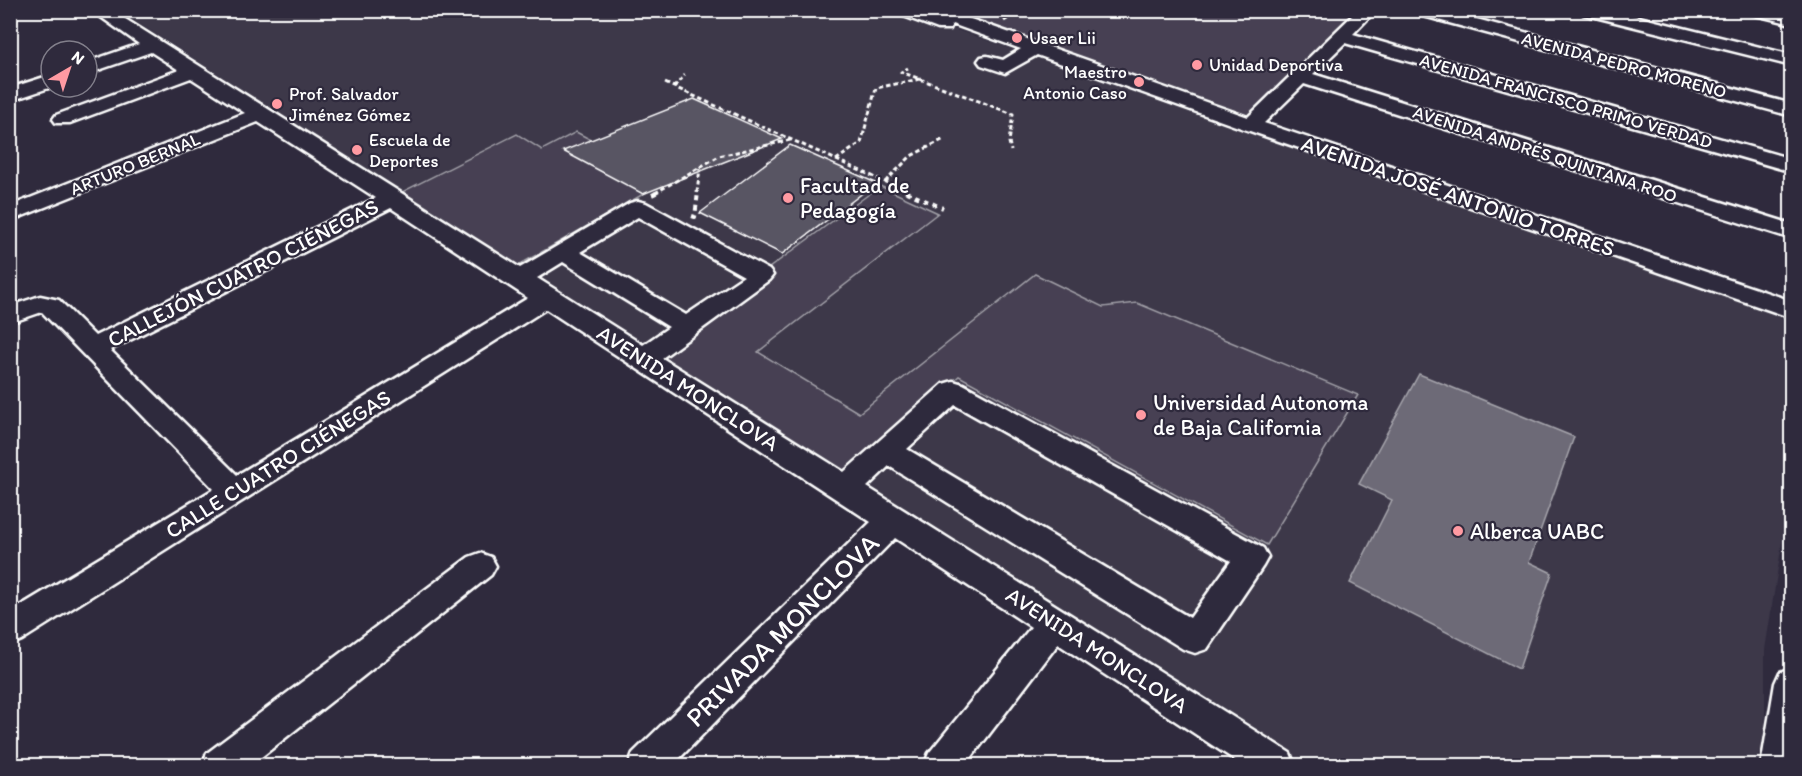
<svg xmlns="http://www.w3.org/2000/svg" width="1802" height="776" viewBox="0 0 1802 776" font-family="Itim,sans-serif">
<style>
.built{fill:#3c3749}
.green{fill:#464152;stroke:#a2a0a8;stroke-width:1.5}
.water{fill:#6d6a77;stroke:#a7a6ad;stroke-width:1.5}
.building{fill:#595564;stroke:#fff;stroke-width:1.5}
.lines{fill:none;stroke-linecap:round;stroke-linejoin:round}
.minor-casing{stroke:#fff;stroke-width:5}
.path-far1{stroke:#fff;stroke-width:3;stroke-dasharray:4.5 3;stroke-linecap:butt}
.path{stroke:#fff;stroke-width:4;stroke-dasharray:5 4.5;stroke-linecap:butt}
.minor{fill:#2f2a3d;fill-rule:evenodd}
.poi-dot{fill:#ff9aa2;stroke:#2f2a3d;stroke-width:2}
.labels{text-anchor:middle;dominant-baseline:central;stroke-width:4.5;stroke-linejoin:round;paint-order:stroke}
.far-poi-label{font-size:18px;fill:#fff;stroke:#2f2a3d;text-anchor:start}
.far-street-label{font-size:18px;fill:#fff;stroke:#2f2a3d}
.poi-label{font-size:22px;fill:#fff;stroke:#2f2a3d;text-anchor:start}
.street-label{font-size:22px;fill:#fff;stroke:#2f2a3d}
.near-street-label{font-size:27px;fill:#fff;stroke:#2f2a3d}
</style>
<rect width="100%" height="100%" fill="#2f2a3d"/>
<filter id="ink" filterUnits="userSpaceOnUse"><feTurbulence type="fractalNoise" baseFrequency=".0167" numOctaves="2"/><feDisplacementMap in="SourceGraphic" scale="12" xChannelSelector="R" yChannelSelector="G"/><feConvolveMatrix kernelMatrix="1 2 1 2 8 2 1 2 1" color-interpolation-filters="sRGB"/></filter>
<g filter="url(#ink)">
<path class="built" d="M119,11H902L1791,316L1792,480L1765,650V765H1298L517,266L668,180L542,150L517,134L402,192Z"/>
<path class="green" d="M928,11H1364L1250,123Z
M576,132L668,180L517,266L402,192L517,134L542,150Z
M880,186L938,213L758,352L859,413L1035,274L1103,307L1137,303L1358,395L1267,545L959,376L846,476L654,353Z"/>
<path class="water" d="M1419,374L1574,437L1529,562L1552,573L1519,669L1350,583L1392,500L1359,484Z"/>
<path class="building" d="M694,99L782,139L643,194L563,151Z
M790,145L876,183L782,254L700,213Z"/>
<g class="lines">
<defs>
<path id="minor" d="M91,10H111L520,268L630,203L638,201L646,203L769,270L773,275L769,280L662,358L844,472L943,384L953,381L963,384L1263,548L1268,557L1263,566L1207,649L1195,653L1183,649L889,466L867,487L1290,753L1295,766H1244L1058,644L965,766H924L929,753L1031,627L895,538L672,766H628L633,753L871,522L546,309L22,640L10,645V612L214,489L42,312L10,323V306L40,296L59,300L95,336L376,198L258,122L10,221V206L245,113L191,78L70,123H56L53,119L56,115L179,70L151,52L87,74V62L139,44ZM391,208L528,298L237,475L110,350ZM638,217L744,276L686,315L580,252ZM563,262L669,327L643,345L537,278ZM955,405L1231,561L1190,618L907,449Z
M896,10H945L1248,117L1358,10H1376L1353,34L1792,159V172L1345,43L1313,74L1792,224V239L1304,84L1264,123L1792,301V318L1244,129L1037,55L1005,73L981,65L978,61L981,57L987,56L1003,60L1021,49L952,24L950,29H938L898,14Z
M1414,10H1443L1792,104V116L1416,14Z
M1581,10H1611L1792,55V66L1583,14Z
M1749,10H1779L1792,14V24L1751,14Z
M51,75L52,87L10,101V88Z
M480,553L491,557L496,566L491,575L250,766H202L207,753L469,557Z
M1792,667V766H1761L1775,683L1780,672Z"/>
</defs>
<use href="#minor" class="minor-casing"/>
<path class="path-far1" d="M1004,21L1014,14L1011,10
M920,79L1013,114L1009,142L1011,151
M665,83L910,193
M674,87L685,75
M836,160L861,143L876,88L920,79L901,72L908,68
M885,182L911,156L944,139
M655,193L719,156L791,140
M697,193L700,168"/>
<path class="path" d="M906,192L943,208
M652,195L658,192
M692,216L695,217L698,192"/>
<use href="#minor" class="minor"/>
</g>
</g>
<g class="poi-dot">
<circle cx="1017" cy="38" r="6"/>
<circle cx="1197" cy="65" r="6"/>
<circle cx="1139" cy="82" r="6"/>
<circle cx="277" cy="104" r="6"/>
<circle cx="357" cy="150" r="6"/>
<circle cx="788" cy="198" r="6"/>
<circle cx="1141" cy="415" r="6"/>
<circle cx="1458" cy="531" r="6"/>
</g>
<g class="labels">
<g class="far-poi-label">
<text x="1029" y="38">Usaer Lii</text>
<text x="1209" y="65">Unidad Deportiva</text>
<text x="1127" y="72" text-anchor="end">Maestro<tspan x="1127" dy="21">Antonio Caso</tspan></text>
<text x="289" y="94">Prof. Salvador<tspan x="289" dy="21">Jiménez Gómez</tspan></text>
<text x="369" y="140">Escuela de<tspan x="369" dy="21">Deportes</tspan></text>
</g>
<g class="far-street-label">
<text transform="translate(1624 65) rotate(15)">AVENIDA PEDRO MORENO</text>
<text transform="translate(1566 101) rotate(16)">AVENIDA FRANCISCO PRIMO VERDAD</text>
<text transform="translate(1545 154) rotate(18)">AVENIDA ANDRÉS QUINTANA ROO</text>
<text transform="translate(135 164) rotate(-22)">ARTURO BERNAL</text>
</g>
<g class="poi-label">
<text x="800" y="185">Facultad de<tspan x="800" dy="25">Pedagogía</tspan></text>
<text x="1153" y="402">Universidad Autonoma<tspan x="1153" dy="25">de Baja California</tspan></text>
<text x="1470" y="531">Alberca UABC</text>
</g>
<g class="street-label">
<text transform="translate(1458 196) rotate(19)">AVENIDA JOSÉ ANTONIO TORRES</text>
<text transform="translate(243 273) rotate(-27)">CALLEJÓN CUATRO CIÉNEGAS</text>
<text transform="translate(688 388) rotate(33)">AVENIDA MONCLOVA</text>
<text transform="translate(278 464) rotate(-32)">CALLE CUATRO CIÉNEGAS</text>
<text transform="translate(1097 650) rotate(33)">AVENIDA MONCLOVA</text>
</g>
<g class="near-street-label">
<text transform="translate(782 630) rotate(-45)">PRIVADA MONCLOVA</text>
</g>
</g>
<rect width="1802" height="776" fill="none" stroke="#2f2a3d" stroke-width="36"/>
<rect x="18" y="18" width="1766" height="740" fill="none" stroke="#fff" stroke-width="2" filter="url(#ink)"/>
<g transform="translate(69 69) rotate(39)"><circle r="28" fill="#2f2a3d" stroke="#827f8b" stroke-width="1.5"/>
<path d="M0-4.5L10 22L0 15L-10 22Z" fill="#ff9aa2"/>
<text y="-9" font-size="16" font-weight="bold" text-anchor="middle" fill="#ffffff">N</text>
</g>
</svg>
